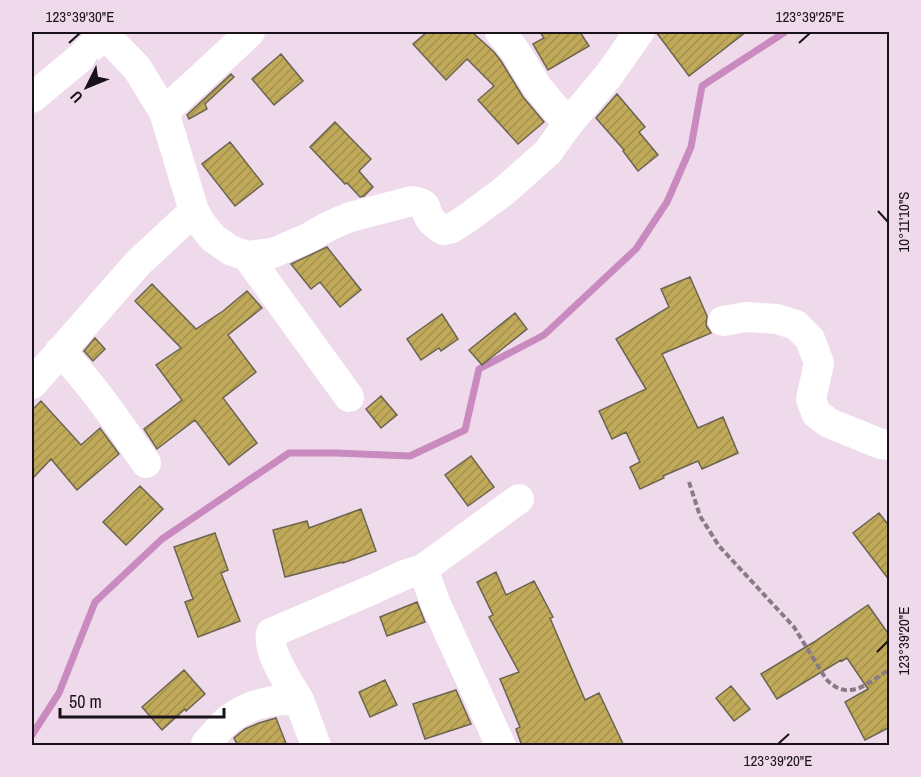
<svg xmlns="http://www.w3.org/2000/svg" width="921" height="777" viewBox="0 0 921 777" font-family="'Archivo Narrow',sans-serif">
<style>
.lines{fill:none;stroke-linecap:round;stroke-linejoin:round}
.stream{stroke:#c98ac0;stroke-width:7}
.building{fill:url(#building-hatch);stroke:#6b6550;stroke-width:1.5}
.path{stroke:#897a86;stroke-width:4;stroke-dasharray:6 3;stroke-linecap:butt}
.minor{stroke:#fff;stroke-width:30}
.ticks{fill:none;stroke:#191218;stroke-width:2}
.neatline{fill:none;stroke:#191218;stroke-width:2}
.ticks-label{font-size:15px;text-anchor:middle;fill:#191218}
</style>
<defs>
<pattern id="building-hatch" width="6" height="6" patternUnits="userSpaceOnUse" patternTransform="scale(1.5)"><rect width="6" height="6" fill="#c0aa59"/><path d="M-1 1l2-2M0 6l6-6M5 7l2-2" fill="none" stroke="#a4914d"/></pattern>
</defs>
<rect width="100%" height="100%" fill="#efdaeb"/>
<g class="lines">
<path class="stream" d="M32,735L59,693L95,602L162,539L289,453H336L410,456L465,430L479,369L544,335L636,249L667,202L691,147L702,86L785,32"/>
</g>
<path class="building" d="M427,32H472L494,52L501,61L523,97L544,122L518,144L478,100L494,86L467,59L446,80L413,44Z
M540,32H580L589,46L548,70L533,44L544,38Z
M656,32H746L689,76Z
M281,54L303,81L274,105L252,79Z
M231,74L234,77L205,104L207,109L189,119L187,115Z
M617,94L645,127L639,132L658,155L638,171L623,151L624,150L596,118Z
M335,122L371,159L359,171L373,187L364,196L360,197L347,183L345,184L310,147Z
M230,142L263,184L235,206L202,164Z
M327,247L361,290L340,307L320,282L311,289L291,264Z
M690,277L707,316L706,325L711,333L662,354L698,428L723,417L738,453L702,469L698,461L663,476L664,478L640,489L630,467L640,462L626,432L612,439L599,411L646,389L616,339L669,307L661,289Z
M152,284L196,329L223,311L247,291L262,308L228,335L256,372L223,398L257,443L229,465L195,420L157,449L144,429L182,400L156,365L181,348L135,301Z
M515,313L527,329L482,365L469,350Z
M442,314L458,339L441,351L439,348L421,360L407,339Z
M95,338L105,349L93,361L84,351Z
M381,396L397,415L381,428L366,409Z
M41,401L81,445L100,428L119,454L77,490L51,459L32,479V410Z
M471,456L494,487L468,506L445,475Z
M140,486L163,509L126,545L103,522Z
M361,509L376,551L343,563V562L285,577L273,530L307,521L309,528Z
M879,513L890,527V581L853,533Z
M215,533L228,570L221,573L240,621L198,637L185,602L193,599L174,547Z
M496,572L506,595L534,581L553,617L550,618L585,700L599,693L624,746H522L516,729L520,727L500,679L519,672L489,617L493,615L477,582Z
M417,602L425,622L387,636L380,617Z
M868,605L890,636V727L865,740L845,702L868,689L847,658L842,661L841,660L777,699L761,674L814,642Z
M184,670L205,694L186,711L185,709L162,730L142,707Z
M385,680L397,705L370,717L359,692Z
M731,686L750,709L734,721L716,698Z
M456,690L471,724L425,739L413,704Z
M276,718L287,746H238L234,738L245,729L259,723Z"/>
<g class="lines">
<path class="path" d="M689,482L700,516L719,546L794,627L826,679C848,703 868,683 890,669"/>
<path class="minor" d="M500,32L515,51L538,88L568,124
M32,98L80,58L104,34
M164,112C193,85 222,59 250,32
M194,211L200,222L213,238L230,250L247,256L273,253L308,238L329,226L350,217L412,201C432,205 422,208 431,220C434,224 439,227 443,230L452,228L469,217L504,191L548,152L568,124L609,75L639,32
M247,256L349,397
M723,321L746,317L777,319L796,325L810,339L819,363L811,399L816,413L829,423L881,444L890,445
M60,351C93,385 119,424 146,463
M32,384L138,263L194,211L164,112L137,68L102,32
M423,569L519,499
M299,700L316,746
M206,744C213,736 220,727 228,720C248,704 274,699 299,700C289,684 267,652 271,633L374,589L404,575L423,569L435,602L501,746"/>
</g>
<path class="ticks" d="M69,43L80,33M799,43L810,33M878,211L888,222M877,652L888,641M778,744L789,734"/>
<rect width="921" height="777" fill="none" stroke="#efdaeb" stroke-width="66"/>
<g transform="translate(87 87) rotate(227)" stroke="#efdaeb" stroke-width="4.5" paint-order="stroke">
<path d="M0-4.5L10 22L0 15L-10 22Z" fill="#191218"/>
<text y="-9" font-size="16" font-weight="bold" text-anchor="middle" fill="#191218">U</text>
</g>
<path d="M60 708v9h164v-9" fill="none" stroke="#191218" stroke-width="3"/>
<text x="69" y="708" font-size="18" fill="#191218" stroke="#efdaeb" stroke-width="4.5" paint-order="stroke">50 m</text>
<rect x="33" y="33" width="855" height="711" class="neatline"/>
<g class="ticks-label">
<text x="80" y="22">123°39'30"E</text>
<text x="810" y="22">123°39'25"E</text>
<text transform="translate(904 222) rotate(-90)" y="5">10°11'10"S</text>
<text transform="translate(904 641) rotate(-90)" y="5">123°39'20"E</text>
<text x="778" y="766">123°39'20"E</text>
</g>
</svg>
